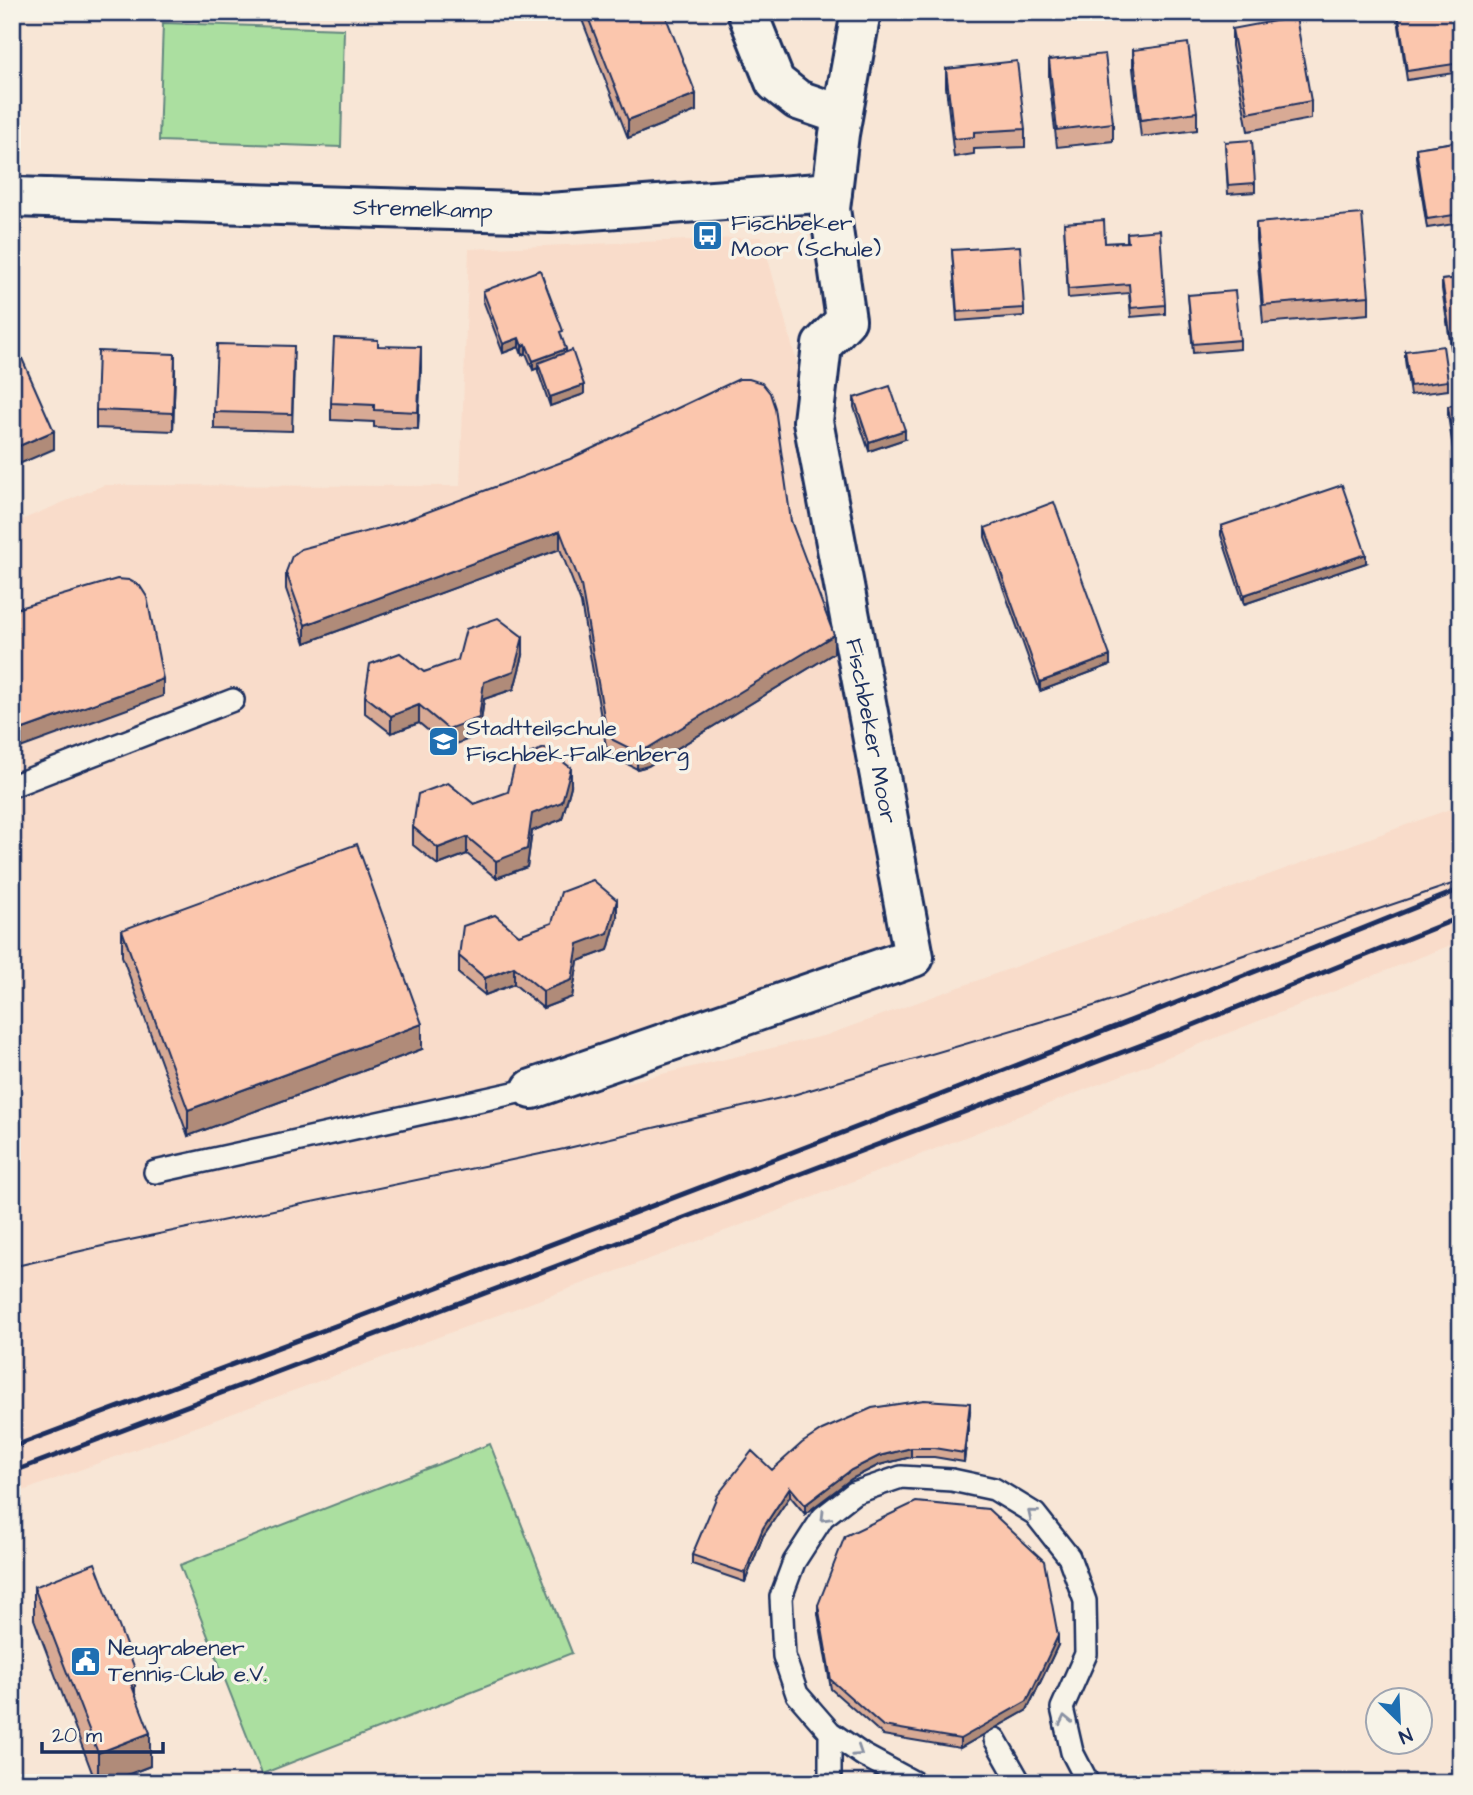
<svg xmlns="http://www.w3.org/2000/svg" width="1473" height="1795" viewBox="0 0 1473 1795" font-family="'Architects Daughter',sans-serif">
<style>
.built{fill:#f9dcca}
.green{fill:#abdfa0;stroke:#63877f;stroke-width:2}
.lines{fill:none;stroke-linecap:round;stroke-linejoin:round}
.service-casing{stroke:#1b2f5e;stroke-width:26}
.minor-casing{stroke:#1b2f5e;stroke-width:44}
.service{stroke:#f7f3e8;stroke-width:21}
.minor{stroke:#f7f3e8;stroke-width:38}
.tram{stroke:#1b2f5e;stroke-width:2}
.rail{stroke:#1b2f5e;stroke-width:5}
.wall{fill:#d8aa95;stroke:#1b2f5e;stroke-width:2}
.shaded-wall{fill:#b08b79;stroke:#1b2f5e;stroke-width:2}
.building{fill:#fbc6ad;stroke:#1b2f5e;stroke-width:2}
.oneway{stroke:#8991a3}
.labels{text-anchor:middle;dominant-baseline:central;stroke-width:7;stroke-linejoin:round;paint-order:stroke}
.street-label{font-size:23px;fill:#1b2f5e;stroke:#f7f3e8}
.poi-label{font-size:23px;fill:#1b2f5e;stroke:#f7f3e8;text-anchor:start}
</style>
<rect width="100%" height="100%" fill="#f8e6d6"/>
<filter id="ink" filterUnits="userSpaceOnUse"><feTurbulence type="fractalNoise" baseFrequency=".0143" numOctaves="2"/><feDisplacementMap in="SourceGraphic" scale="14" xChannelSelector="R" yChannelSelector="G"/><feConvolveMatrix kernelMatrix="1 2 1 2 8 2 1 2 1" color-interpolation-filters="sRGB"/></filter>
<g filter="url(#ink)">
<path class="built" d="M762,237L813,421L914,957L527,1106L827,1035L1461,805V941L760,1218L12,1495V524L104,485L460,486L469,249Z"/>
<path class="green" d="M163,23L344,29L341,147L159,141Z
M490,1444L572,1653L262,1774L180,1565Z"/>
<g class="lines">
<defs>
<path id="service" d="M12,786L233,700
M155,1172L532,1089
M830,1732V1783
M995,1739L1020,1783
M915,1783L863,1755L830,1732L797,1694L784,1656L781,1597L794,1562L823,1517L854,1493L901,1477L952,1480L994,1489L1035,1514L1069,1557L1085,1601L1086,1654L1062,1708L1072,1752L1088,1783"/>
<g id="minor">
<path d="M747,12L775,82L798,100L842,115"/>
<path id="s1" d="M12,197L550,213L832,192"/>
<path d="M532,1089L914,957L813,421L822,345L846,320L830,209L839,134L861,12"/>
</g>
</defs>
<use href="#service" class="service-casing"/>
<use href="#minor" class="minor-casing"/>
<use href="#service" class="service"/>
<use href="#minor" class="minor"/>
<path class="tram" d="M12,1267L111,1244L564,1149L793,1095L1097,1005L1461,881"/>
<path class="rail" d="M12,1447C497,1266 981,1083 1461,889
M12,1472L1181,1030L1461,917"/>
</g>
<path class="wall" d="M581,12H664L696,111L628,138L581,17Z
M1397,12H1461V72L1407,80Z
M1232,29L1311,101V119L1248,131L1232,46Z
M1133,50L1197,112V130L1141,137L1133,68Z
M1049,60L1113,123V141L1057,147L1049,78Z
M946,69L1025,129V147L974,149V154L954,157L946,87Z
M1461,141V223L1427,228L1416,157V148Z
M1225,142L1255,183V192L1228,194Z
M1064,223L1105,243L1127,242V233L1165,305V314L1131,317L1129,293L1068,298Z
M1256,223L1369,296V314L1263,323L1256,240Z
M952,250L1024,308V316L957,321Z
M1461,278V359L1453,361L1442,289V280Z
M483,291L562,340L566,353L584,394L550,406L538,371V368L533,370L526,353L522,355L519,347L503,353L483,300Z
M1188,295L1240,340V349L1193,353Z
M378,346L421,365L418,429L374,427V422L331,420V403Z
M1405,351L1448,381V390L1410,395L1405,360Z
M294,363L292,431L214,429V412Z
M175,371L173,431L96,428V410Z
M854,398L905,439L869,451L854,407Z
M1461,404V489H1459L1448,415V406Z
M791,521L834,653L648,766L637,769L613,757L606,746L581,603L560,549L305,643L286,589V572L395,524Z
M1221,526L1366,563L1244,604L1221,535Z
M985,528L1110,665L1040,691L985,537Z
M523,655L514,689L484,699L479,735L448,747L419,723L391,733L365,713V696L424,672Z
M571,786L562,819L532,831L527,867L496,878L467,854L438,865L413,845V827Z
M617,917L608,950L578,961L572,997L543,1008L514,984L485,995L459,974V956L519,935Z
M122,930L422,1049L188,1136L122,956Z
M970,1412L964,1462L934,1457H911L879,1465L851,1479L805,1514L790,1496L763,1536L745,1582L692,1564V1555L772,1470Z
M34,1587L135,1694L150,1766L106,1783H96L34,1619Z
M818,1605L1058,1645L1027,1710L960,1748L883,1735L831,1689L818,1614Z"/>
<path class="shaded-wall" d="M696,94V111L628,138V120Z
M519,338V347L503,353V344Z
M526,344V353L522,355V346Z
M421,347V365L418,429V412Z
M566,349V358L538,363V368L533,370V361Z
M175,354V371L173,431V413Z
M584,385V394L550,406V397Z
M905,430V439L869,451V442Z
M54,431V449L12,467V449Z
M560,531V549L305,643V625Z
M1366,554V563L1244,604V595Z
M834,635V653L648,766L637,769V752Z
M523,637V655L514,689L484,699L479,735L448,747V729L484,682Z
M1110,656V665L1040,691V682Z
M163,679V696L12,751V733Z
M419,705V723L391,733V716Z
M571,768V786L562,819L532,831L527,867L496,878V861L532,814Z
M467,837V854L438,865V848Z
M617,900V917L608,950L578,961L572,997L543,1008V991L578,944Z
M514,967V984L485,995V978Z
M422,1024V1049L188,1136V1110Z
M970,1403V1412L964,1462V1453Z
M911,1448V1457L879,1465L851,1479L805,1514V1505L851,1470L879,1456Z
M790,1487V1496L763,1536L745,1582V1573L763,1528Z
M1058,1636V1645L1027,1710L960,1748V1739Z
M135,1669V1702L127,1673Z
M150,1733V1766L106,1783H98V1753Z"/>
<path class="building" d="M586,12H664L696,94L628,120Z
M1398,12H1461V63L1407,71Z
M1296,17L1311,101L1248,113L1232,29Z
M1188,43L1197,112L1141,120L1133,50Z
M1105,54L1113,123L1057,130L1049,60Z
M1017,61L1025,129L974,132V137L954,139L946,69Z
M1252,140L1255,183L1228,185L1225,142Z
M1461,141V214L1427,219L1416,148Z
M1362,214L1369,296L1263,305L1256,223Z
M1104,220L1105,243L1128,242L1127,233L1160,230L1165,305L1131,308L1129,284L1068,289L1064,223Z
M1020,246L1024,308L957,312L952,250Z
M540,270L563,331L560,332L566,349L533,361L526,344L522,346L519,338L503,344L483,291Z
M1461,278V351L1453,352L1442,280Z
M1235,291L1240,340L1193,344L1188,295Z
M12,336L54,431L12,449Z
M334,338L378,340V346L421,347L418,412L374,410V405L331,403Z
M217,344L294,346L292,414L214,412Z
M1443,346L1448,381L1410,386L1405,351Z
M572,350L584,385L550,397L538,363Z
M98,351L175,354L173,413L96,410Z
M739,379H749L762,383L770,393L775,408L791,521L834,635L648,748L637,752L613,740L606,728L581,585L560,531L305,625L286,572L292,556L301,549L395,524L570,459Z
M890,386L905,430L869,442L854,398Z
M1461,404V480H1459L1448,406Z
M1342,485L1366,554L1244,595L1221,526Z
M1054,502L1110,656L1040,682L985,528Z
M117,579L129,580L140,586L147,597L163,679L12,733V610Z
M498,618L523,637L514,671L484,682L479,718L448,729L419,705L391,716L365,696L370,664L400,653L424,672L458,660L466,629Z
M545,748L571,768L562,802L532,814L527,849L496,861L467,837L438,848L413,827L418,794L448,783L474,804L508,792L516,759Z
M357,844L422,1024L188,1110L122,930Z
M593,880L617,900L608,933L578,944L572,980L543,991L514,967L485,978L459,956L463,926L495,915L519,935L552,923L561,892Z
M924,1400L970,1403L964,1453L934,1448H911L879,1456L851,1470L805,1505L790,1487L763,1528L745,1573L692,1555L717,1496L752,1451L772,1470L802,1443L822,1430L872,1408Z
M916,1502L988,1509L1044,1561L1058,1636L1027,1701L960,1739L883,1726L831,1680L818,1605L845,1536Z
M95,1563L135,1669L127,1673L150,1733L98,1753L34,1587Z"/>
<defs><path id="oneway-chevron" d="M-2-3.5L2.5 0L-2 3.5" fill="none" stroke-width="1.6" stroke-linecap="round" stroke-linejoin="round" transform="scale(1.75)"/></defs>
<g class="oneway">
<use href="#oneway-chevron" transform="translate(1032 1514) rotate(-141)"/>
<use href="#oneway-chevron" transform="translate(825 1517) rotate(134)"/>
<use href="#oneway-chevron" transform="translate(1065 1720) rotate(-102)"/>
<use href="#oneway-chevron" transform="translate(858 1752) rotate(33)"/>
</g>
</g>
<defs>
<symbol id="bus-square" viewBox="-11 -11 22 22"><rect x="-9" y="-9" width="18" height="18" rx="4" fill="#1f6fb2" stroke="#f7f3e8"/><path d="M-5-6H5V4H4V6H2V4H-2V6H-4V4H-5ZM-3.5-4V0h7V-4ZM-3.5 1.2v1.5H-2V1.2ZM2 1.2v1.5H3.5V1.2Z" fill="#fff"/></symbol>
<symbol id="school-square" viewBox="-11 -11 22 22"><rect x="-9" y="-9" width="18" height="18" rx="4" fill="#1f6fb2" stroke="#f7f3e8"/><path d="M0-5L7-2L0 1L-7-2ZM-4 1L0 2.5L4 1V4Q0 6-4 4Z" fill="#fff"/></symbol>
<symbol id="civic-square" viewBox="-11 -11 22 22"><rect x="-9" y="-9" width="18" height="18" rx="4" fill="#1f6fb2" stroke="#f7f3e8"/><path d="M-.6-6.5H3V-4.5H.6V-3L4-1V1h2V6H-6V1h2V-1L-.6-3ZM-1.2 2.5V6h2.4V2.5Z" fill="#fff"/></symbol>
</defs>
<g fill-rule="evenodd">
<use href="#bus-square" x="690" y="218" width="35" height="35"/>
<use href="#school-square" x="426" y="724" width="35" height="35"/>
<use href="#civic-square" x="68" y="1644" width="35" height="35"/>
</g>
<g class="labels">
<g class="street-label">
<text stroke="none"><textPath href="#s1" startOffset="411">Stremelkamp</textPath></text>
<text transform="translate(871 731) rotate(79)">Fischbeker Moor</text>
</g>
<g class="poi-label">
<text x="731" y="223">Fischbeker<tspan x="731" dy="26">Moor (Schule)</tspan></text>
<text x="466" y="728">Stadtteilschule<tspan x="466" dy="26">Fischbek-Falkenberg</tspan></text>
<text x="108" y="1648">Neugrabener<tspan x="108" dy="26">Tennis-Club e.V.</tspan></text>
</g>
</g>
<rect width="1473" height="1795" fill="none" stroke="#f7f3e8" stroke-width="42"/>
<rect x="21" y="21" width="1431" height="1753" fill="none" stroke="#1b2f5e" stroke-width="2.5" filter="url(#ink)"/>
<g transform="translate(1399 1721) rotate(156)"><circle r="33" fill="#f7f3e8" stroke="#9fa5b1" stroke-width="2"/>
<path d="M0-5L12 26L0 18L-12 26Z" fill="#1f6fb2"/>
<text y="-10" font-size="19" font-weight="bold" text-anchor="middle" fill="#1b2f5e">N</text>
</g>
<path d="M42 1742v10h121v-10" fill="none" stroke="#1b2f5e" stroke-width="3.5"/>
<text x="52" y="1742" font-size="21" fill="#1b2f5e" stroke="#f7f3e8" stroke-width="5" paint-order="stroke">20 m</text>
</svg>
